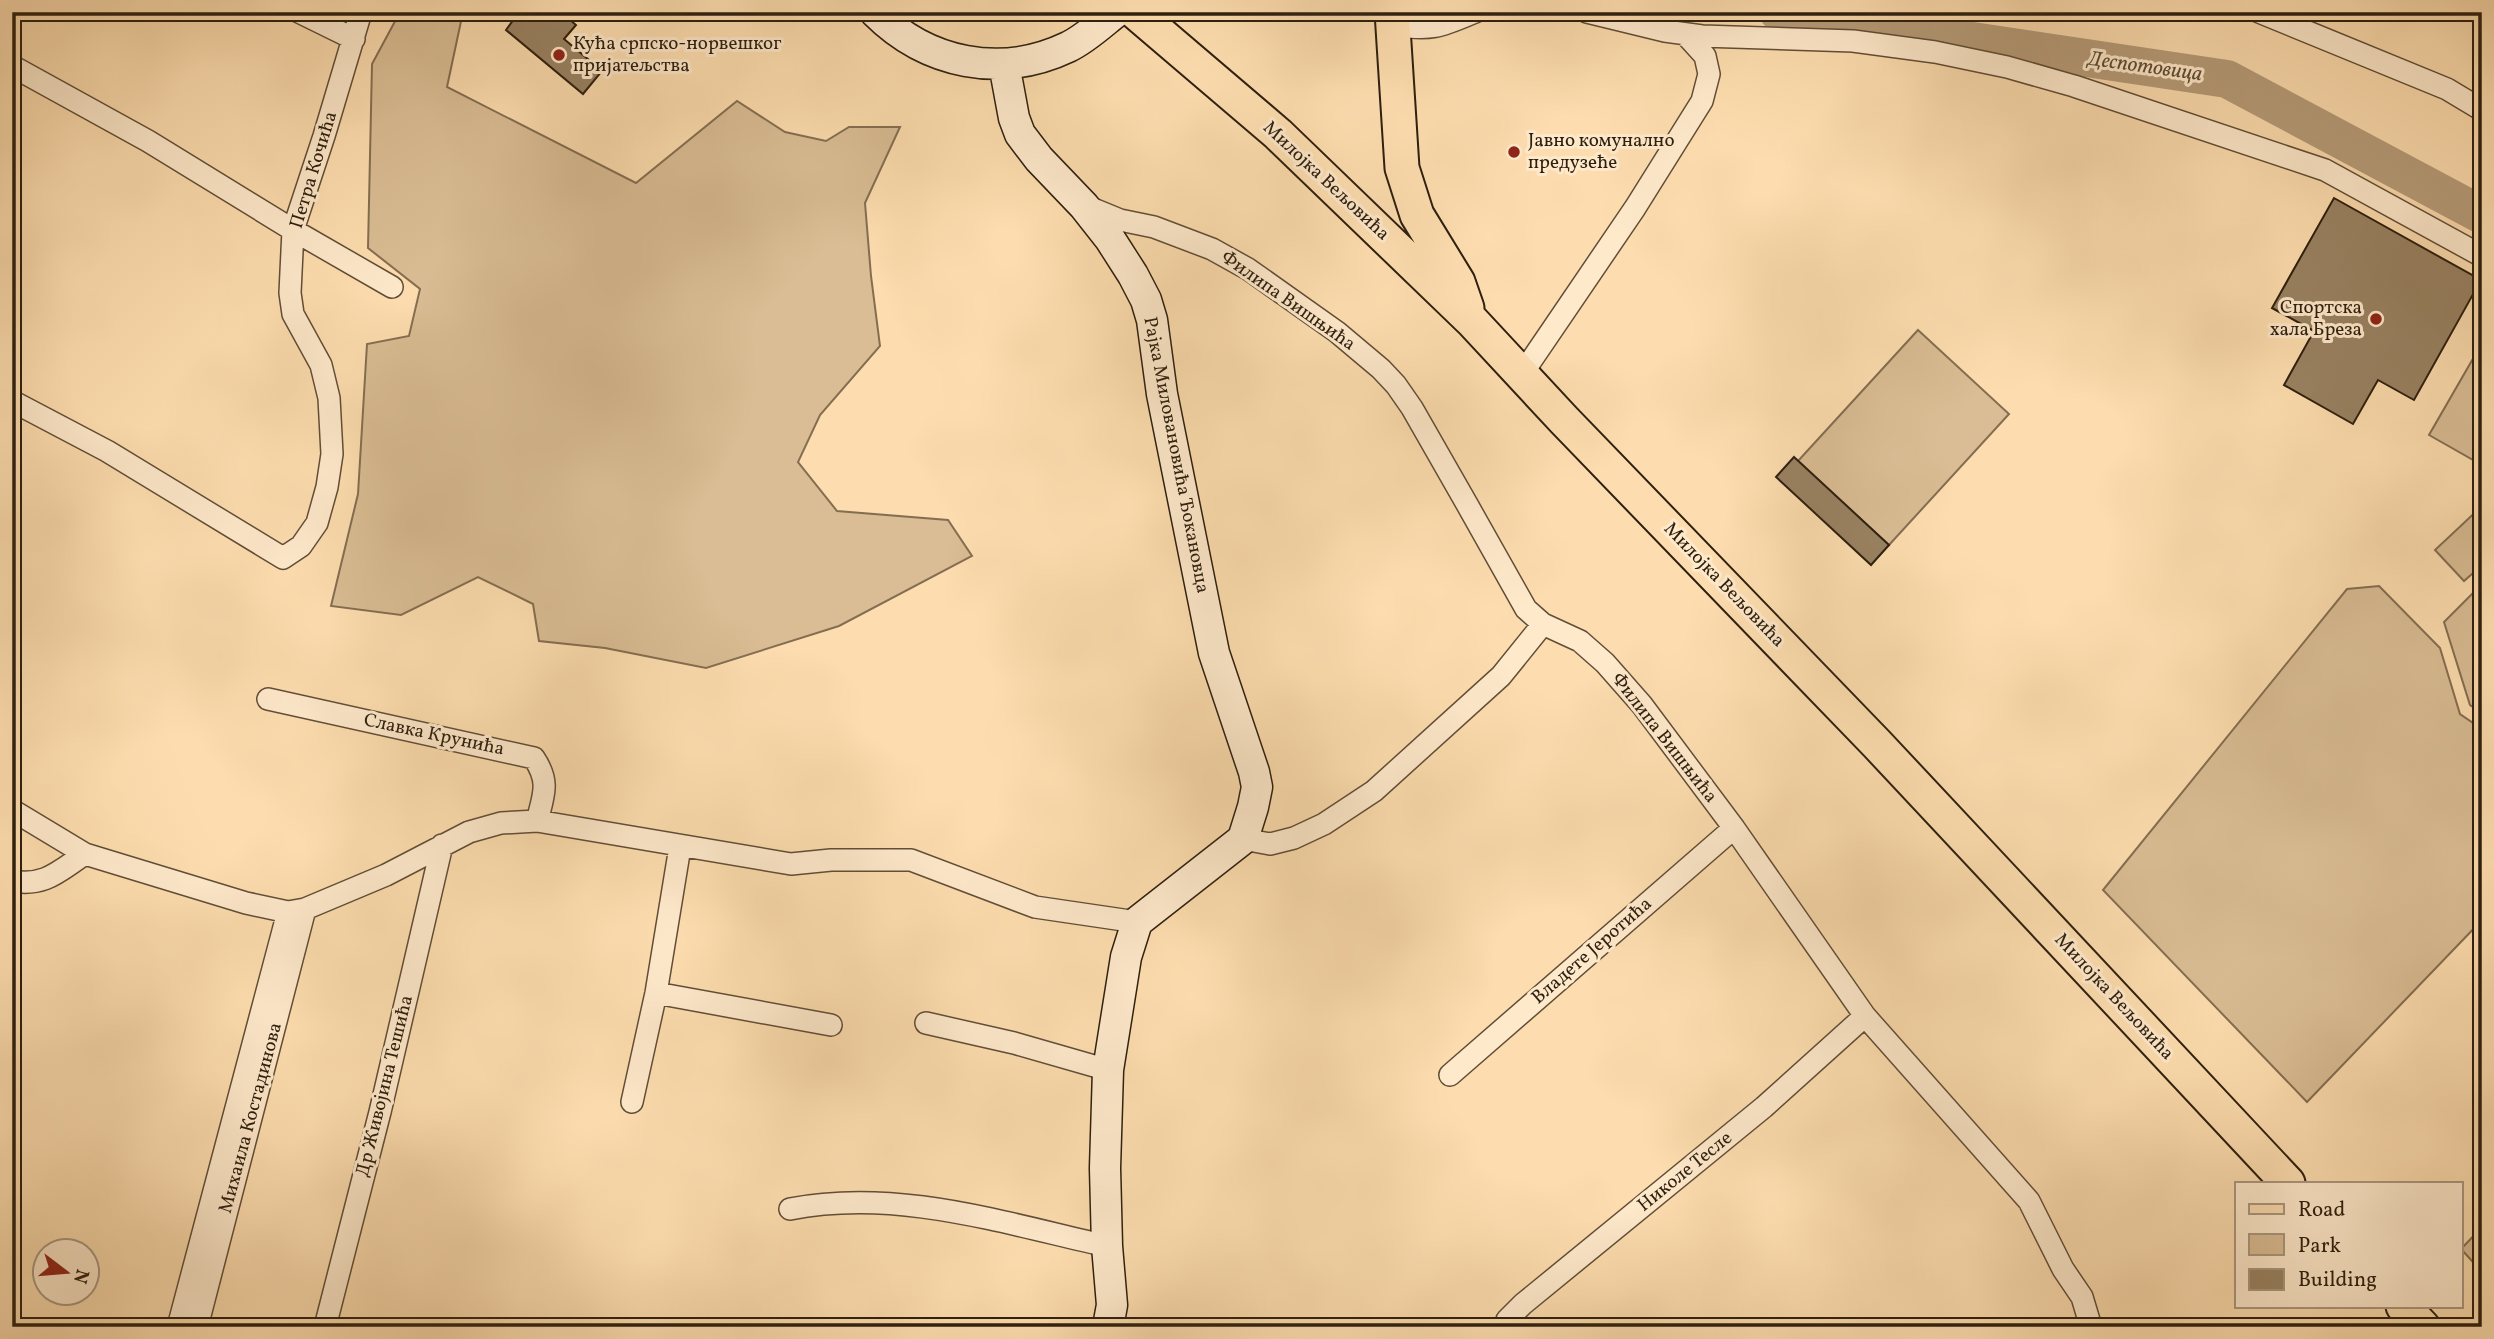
<svg xmlns="http://www.w3.org/2000/svg" width="2494" height="1339" viewBox="0 0 2494 1339" font-family="Vollkorn,serif">
<style>
.green{fill:#dabd94;stroke:#846e52;stroke-width:2}
.lines{fill:none;stroke-linecap:round;stroke-linejoin:round}
.river{stroke:#b69c79;stroke-width:38}
.building{fill:#998262;stroke:#2d1f0f;stroke-width:2}
.street-casing{stroke:#614e37;stroke-width:24}
.secondary-casing{stroke:#2d1f0f;stroke-width:33}
.primary-casing{stroke:#2d1f0f;stroke-width:37}
.street{stroke:#fee9cb;stroke-width:21}
.secondary{stroke:#fee9cb;stroke-width:30}
.primary{stroke:#fdddaf;stroke-width:33}
.poi-dot{fill:#8f2418;stroke:#fee9cb;stroke-width:2.5}
.labels{text-anchor:middle;dominant-baseline:central;stroke-width:6;stroke-linejoin:round;paint-order:stroke}
.poi-label{font-size:19px;fill:#2d1f0f;stroke:#fee9cb;text-anchor:start}
.street-label{font-size:19px;fill:#2d1f0f;stroke:#fee9cb}
.water-label{font-size:21px;font-style:italic;fill:#5d4b34;stroke:#fee9cb}
</style>
<rect width="100%" height="100%" fill="#fdddaf"/>
<filter id="stains"><feTurbulence type="fractalNoise" baseFrequency=".00286" numOctaves="4"/><feColorMatrix values="0 0 0 0 .2 0 0 0 0 .09 0 0 0 0 .02 0 0 0 .5 -.17"/></filter>
<radialGradient id="worn" r=".72"><stop offset=".6" stop-color="#630" stop-opacity="0"/><stop offset="1" stop-color="#630" stop-opacity=".3"/></radialGradient>
<path class="green" d="M400,12H463L447,87L636,183L737,101L785,132L826,141L849,127H900L865,203L871,276L880,346L820,415L798,462L837,511L948,520L972,556L839,626L706,668L605,648L539,641L533,604L478,577L401,615L331,606L358,494L367,344L409,336L420,289L368,248L372,64Z
M1918,330L2009,414L1889,545L1798,461Z
M2482,343V465L2429,435Z
M2482,506V565L2464,581L2435,550Z
M2482,584V713L2470,705L2444,622Z
M2379,586L2440,648L2460,714L2482,729V920L2307,1102L2103,890L2347,589Z
M2482,1227V1272L2461,1249Z"/>
<g class="lines">
<path class="river" d="M1778,12L2227,79L2482,215"/>
</g>
<path class="building" d="M519,12H561L576,25L564,39L602,71L583,94L506,30Z
M2334,198L2481,280L2414,400L2378,380L2353,424L2284,385L2314,331L2272,308Z
M1794,457L1889,545L1871,565L1776,477Z"/>
<g class="lines">
<defs>
<path id="street" d="M299,12L354,39
M1587,12L1665,31L1702,36L1853,41L1935,52L2007,67L2074,86L2325,170L2482,256
M2259,12L2447,89L2482,110
M1393,25C1432,31 1440,27 1475,12
M12,66L148,141L293,230L392,287
M1086,206L1120,220L1154,227L1212,249L1248,269L1337,332L1381,369L1396,385L1412,408L1468,506L1526,609L1543,624L1580,641L1605,663L1642,705L1734,828L1865,1016L2029,1201L2063,1269L2082,1297L2091,1327
M1522,374L1635,208L1702,101L1709,74L1705,56L1685,34
M12,401L107,451L283,558L301,546L317,523L327,487L332,454L329,398L321,365L293,314L290,293L293,230L324,136L361,12
M268,699L534,758C550,782 544,794 537,821
M12,810L85,854L246,903L288,912L305,909L386,875L469,832L501,823L537,821L791,864L831,860H911L1035,907L1137,922
M1243,839L1270,844L1294,838L1324,824L1374,791L1501,676L1543,624
M12,881C45,887 59,871 85,854
M656,993L831,1025
M926,1023L1014,1043L1108,1070
M1450,1075L1734,828
M632,1102L656,993L680,847
M790,1209C896,1188 1003,1223 1107,1246
M178,1327L288,912
M197,1327L305,909
M325,1327L380,1112L442,845
M1506,1327L1507,1320L1523,1304L1764,1107L1865,1016"/>
<path id="secondary" d="M875,12C927,64 1001,79 1068,47C1085,39 1101,24 1116,12
M1004,64L1014,118L1020,134L1039,159L1084,206L1110,239L1133,275L1146,300L1152,320L1162,394L1214,653L1254,772L1257,787L1253,807L1243,839L1137,922L1126,957L1108,1070L1105,1168L1107,1246L1112,1305L1108,1327"/>
<path id="primary" d="M1135,12L1278,134L1472,321L1564,420L1877,744L2288,1183
M1392,12L1402,168L1417,215L1458,282L1467,308
M2403,1306L2423,1327"/>
</defs>
<use href="#street" class="street-casing"/>
<use href="#secondary" class="secondary-casing"/>
<use href="#primary" class="primary-casing"/>
<use href="#street" class="street"/>
<use href="#secondary" class="secondary"/>
<use href="#primary" class="primary"/>
</g>
<g class="poi-dot">
<circle cx="559" cy="55" r="7"/>
<circle cx="1514" cy="152" r="7"/>
<circle cx="2376" cy="319" r="7"/>
</g>
<g class="labels">
<g class="poi-label">
<text x="573" y="44">Кућа српско-норвешког<tspan x="573" dy="22">пријатељства</tspan></text>
<text x="1528" y="141">Јавно комунално<tspan x="1528" dy="22">предузеће</tspan></text>
<text x="2362" y="308" text-anchor="end">Спортска<tspan x="2362" dy="22">хала Бреза</tspan></text>
</g>
<g class="street-label">
<text transform="translate(314 170) rotate(-73)">Петра Кочића</text>
<text transform="translate(1326 181) rotate(43)">Милојка Вељовића</text>
<text transform="translate(1288 301) rotate(35)">Филипа Вишњића</text>
<text transform="translate(1176 455) rotate(79)">Рајка Миловановића Ђокановца</text>
<text transform="translate(1724 585) rotate(46)">Милојка Вељовића</text>
<text transform="translate(434 735) rotate(12)">Славка Крунића</text>
<text transform="translate(1664 738) rotate(52)">Филипа Вишњића</text>
<text transform="translate(1592 951) rotate(-41)">Владете Јеротића</text>
<text transform="translate(2114 997) rotate(47)">Милојка Вељовића</text>
<text transform="translate(385 1086) rotate(-76)">Др Живојина Тешића</text>
<text transform="translate(251 1118) rotate(-75)">Михаила Костадинова</text>
<text transform="translate(1685 1172) rotate(-39)">Николе Тесле</text>
</g>
<g class="water-label">
<text transform="translate(2145 67) rotate(8)">Деспотовица</text>
</g>
</g>
<rect width="2494" height="1339" fill="none" stroke="#fdddaf" stroke-width="42"/>
<rect x="14" y="14" width="2466" height="1311" fill="none" stroke="#2d1f0f" stroke-width="3.5"/>
<rect x="21" y="21" width="2452" height="1297" fill="none" stroke="#2d1f0f" stroke-width="2"/>
<rect x="2235" y="1182" width="228" height="126" fill="#fee9cb" stroke="#aa9880" stroke-width="2"/>
<rect x="2249" y="1204" width="35" height="10" fill="#fdddaf" stroke="#aa9880" stroke-width="2"/>
<text x="2298" y="1216" font-size="21" fill="#2d1f0f">Road</text>
<rect x="2249" y="1234" width="35" height="21" fill="#dabd94" stroke="#aa9880" stroke-width="2"/>
<text x="2298" y="1252" font-size="21" fill="#2d1f0f">Park</text>
<rect x="2249" y="1269" width="35" height="21" fill="#998262" stroke="#aa9880" stroke-width="2"/>
<text x="2298" y="1286" font-size="21" fill="#2d1f0f">Building</text>
<g transform="translate(66 1272) rotate(106)"><circle r="33" fill="#fee9cb" stroke="#aa9880" stroke-width="2"/>
<path d="M0-5L12 26L0 18L-12 26Z" fill="#8f2418"/>
<text y="-10" font-size="19" font-weight="bold" text-anchor="middle" fill="#2d1f0f">N</text>
</g>
<rect width="100%" height="100%" filter="url(#stains)"/>
<rect width="100%" height="100%" fill="url(#worn)"/>
</svg>
